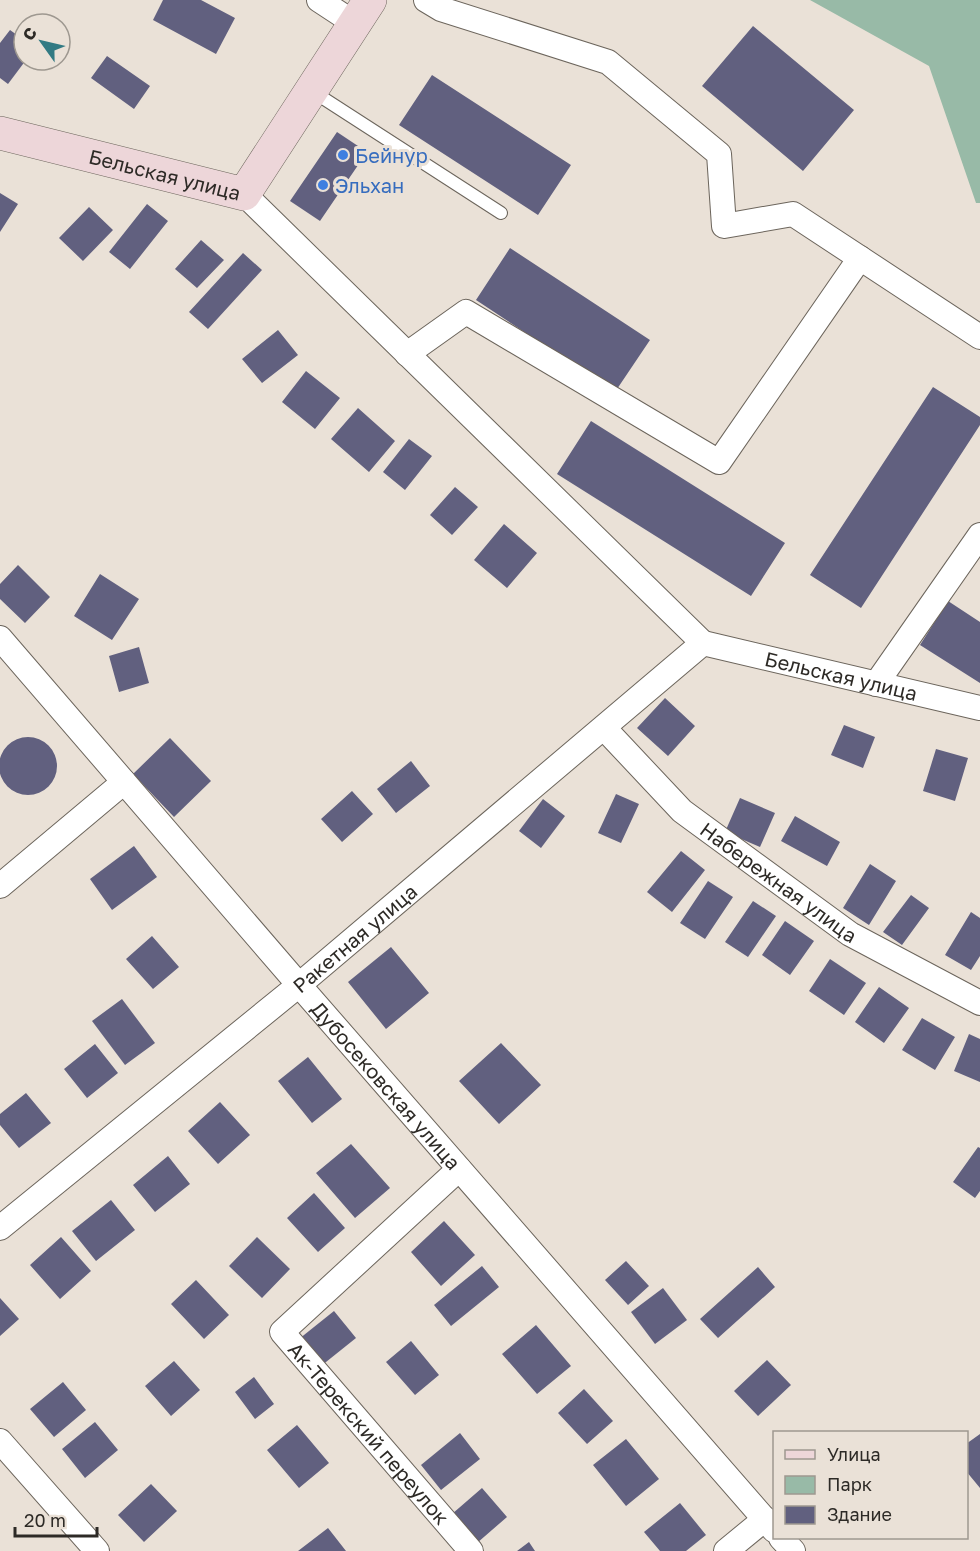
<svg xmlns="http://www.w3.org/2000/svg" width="980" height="1551" viewBox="0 0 980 1551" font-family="'Golos Text',sans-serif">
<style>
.green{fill:#98baa7}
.building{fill:#61607f}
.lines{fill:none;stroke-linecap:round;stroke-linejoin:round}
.lane-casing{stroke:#6c655c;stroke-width:14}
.street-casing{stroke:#6c655c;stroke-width:26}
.secondary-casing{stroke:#6c655c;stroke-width:34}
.lane{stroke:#fff;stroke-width:12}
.street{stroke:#fff;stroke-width:24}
.secondary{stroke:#edd6d9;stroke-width:33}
.shop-dot{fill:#3f7fe0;stroke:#eae1d7;stroke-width:2}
.labels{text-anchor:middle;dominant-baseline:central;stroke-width:6;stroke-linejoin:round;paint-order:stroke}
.shop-label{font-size:20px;fill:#366cbe;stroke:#eae1d7;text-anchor:start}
.street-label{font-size:20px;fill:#2d2a26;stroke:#eae1d7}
</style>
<rect width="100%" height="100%" fill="#eae1d7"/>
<path class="green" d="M810,0H980V203H976L929,66Z"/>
<path class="building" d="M163,0H201L235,18L216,54L153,20Z
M753,26L854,110L803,171L702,86Z
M10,30L24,40V60H26L8,84L0,78V43Z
M107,56L150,86L134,109L91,78Z
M432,75L571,165L538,215L399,125Z
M337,132L367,152L320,221L290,201Z
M0,193L18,204L0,232Z
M147,204L168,221L130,269L109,252Z
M89,207L113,230L83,261L59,238Z
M201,240L224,260L197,288L175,269Z
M510,248L650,340L615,392L476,300Z
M243,253L262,270L208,329L189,312Z
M278,330L298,355L262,383L242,359Z
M306,371L340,398L315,429L282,402Z
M933,387L980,417V425L861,608L810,575Z
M358,408L395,441L369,472L331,439Z
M591,421L785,543L751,596L557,474Z
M409,439L432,456L405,490L383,472Z
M455,487L478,507L452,535L430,515Z
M504,524L537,553L507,588L474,560Z
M18,565L50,597L25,623L0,599V584Z
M100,574L139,599L112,640L74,616Z
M948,601L980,622V683L920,645Z
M139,647L149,683L119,692L109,656Z
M665,698L695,726L668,756L637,728Z
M844,725L875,737L863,768L831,755Z
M-1 766a29 29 0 1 1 58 0a29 29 0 1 1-58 0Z
M170,738L211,781L174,817L133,774Z
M936,749L968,758L955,801L923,791Z
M411,761L430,786L396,813L377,789Z
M352,791L373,814L342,842L321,819Z
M616,794L639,804L621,843L598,833Z
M740,798L775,813L760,847L725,832Z
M543,799L565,816L541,848L519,831Z
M795,816L840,842L827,866L781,841Z
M134,846L157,877L112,910L90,879Z
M681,851L705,870L672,912L647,892Z
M870,864L896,881L869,925L843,908Z
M708,881L733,897L705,939L680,923Z
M911,895L929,908L902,945L883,932Z
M753,901L776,916L748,957L725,942Z
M971,912L980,918V956L971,970L945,955Z
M785,921L814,941L790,975L762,955Z
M152,936L179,967L153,989L126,959Z
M391,947L429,993L386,1029L348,982Z
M830,959L866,983L844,1015L809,991Z
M879,987L909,1008L884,1043L855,1022Z
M122,999L155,1043L125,1065L92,1021Z
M922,1018L955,1037L935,1070L902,1050Z
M969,1034L980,1039V1082L954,1071Z
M501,1043L541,1085L499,1124L459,1081Z
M95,1044L118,1073L87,1098L64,1069Z
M308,1057L342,1099L312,1123L278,1081Z
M26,1093L51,1123L19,1148L0,1125V1114Z
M220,1102L250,1135L218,1164L188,1131Z
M351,1144L390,1188L355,1218L316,1173Z
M978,1147L980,1148V1191L975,1198L953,1182Z
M168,1156L190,1184L155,1212L133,1185Z
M314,1193L345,1228L318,1252L287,1218Z
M111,1200L135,1230L96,1261L72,1231Z
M444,1221L475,1255L441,1286L411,1252Z
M61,1237L91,1271L60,1299L30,1265Z
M257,1237L290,1269L262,1298L229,1266Z
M626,1261L649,1286L628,1305L605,1280Z
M482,1266L499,1287L451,1326L434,1305Z
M758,1267L775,1287L718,1338L700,1319Z
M196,1280L229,1315L204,1339L171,1304Z
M663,1288L687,1320L655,1344L631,1312Z
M0,1298L19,1319L0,1336Z
M334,1311L356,1338L321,1366L299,1339Z
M536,1325L571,1366L537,1394L502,1354Z
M411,1341L439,1375L415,1395L386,1362Z
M767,1360L791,1385L758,1416L734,1391Z
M174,1361L200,1390L171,1416L145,1386Z
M254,1377L274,1404L255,1419L235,1392Z
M63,1382L86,1410L54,1437L30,1409Z
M584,1389L613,1421L587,1444L558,1413Z
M95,1422L118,1450L85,1478L62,1449Z
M297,1425L329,1463L299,1488L267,1450Z
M460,1433L480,1459L441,1490L421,1465Z
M980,1434V1488L966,1471V1444Z
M626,1439L659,1479L626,1506L593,1465Z
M151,1484L177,1511L144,1542L118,1515Z
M482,1488L507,1517L477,1543L452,1514Z
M680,1503L706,1535L686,1551H660L644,1532Z
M328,1528L346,1551H298Z
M529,1542L535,1551H517Z"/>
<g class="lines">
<defs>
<path id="lane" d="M312,91L501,213"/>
<g id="street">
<path d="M319,0L354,23"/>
<path d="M426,0L441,9L608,62L719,154L724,226L793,214L980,337"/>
<path d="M244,194L703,643"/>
<path d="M407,354L466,312L719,462L860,258"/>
<path id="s1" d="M0,638L299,985L774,1530"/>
<path id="s2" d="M703,643L980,708"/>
<path d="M876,684L980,535"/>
<path id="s3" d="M604,728L682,811L850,934L980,1003"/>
<path d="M0,886L124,782"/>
<path id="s4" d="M459,1169L282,1332L471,1551"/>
<path id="s5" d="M0,1228L299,985L703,643"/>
<path d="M0,1441L97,1551"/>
<path d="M781,1538L793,1551"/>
<path d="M726,1551L765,1519"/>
</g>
<g id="secondary">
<path id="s6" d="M0,133L244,194L370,0"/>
</g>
</defs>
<use href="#lane" class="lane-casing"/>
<use href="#street" class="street-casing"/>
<use href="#secondary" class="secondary-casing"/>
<use href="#lane" class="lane"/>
<use href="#street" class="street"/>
<use href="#secondary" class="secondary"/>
</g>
<g class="shop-dot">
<circle cx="343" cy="155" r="6"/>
<circle cx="323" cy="185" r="6"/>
</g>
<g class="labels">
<g class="shop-label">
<text x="355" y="155">Бейнур</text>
<text x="335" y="185">Эльхан</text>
</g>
<g class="street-label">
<text stroke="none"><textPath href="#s6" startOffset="170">Бельская улица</textPath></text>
<text stroke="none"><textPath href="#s2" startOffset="142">Бельская улица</textPath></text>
<text stroke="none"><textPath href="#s3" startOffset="234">Набережная улица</textPath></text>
<text stroke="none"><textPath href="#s5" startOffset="458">Ракетная улица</textPath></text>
<text stroke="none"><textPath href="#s1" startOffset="591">Дубосековская улица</textPath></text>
<text stroke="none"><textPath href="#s4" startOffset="374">Ак-Терекский переулок</textPath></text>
</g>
</g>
<rect x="773" y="1431" width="195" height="108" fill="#eae1d7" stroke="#9e9890" stroke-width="1.5"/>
<rect x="785" y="1450" width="30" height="9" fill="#edd6d9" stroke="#9e9890" stroke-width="1.5"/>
<text x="827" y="1461" font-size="18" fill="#2d2a26">Улица</text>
<rect x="785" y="1476" width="30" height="18" fill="#98baa7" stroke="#9e9890" stroke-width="1.5"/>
<text x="827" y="1491" font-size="18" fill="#2d2a26">Парк</text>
<rect x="785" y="1506" width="30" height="18" fill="#61607f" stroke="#9e9890" stroke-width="1.5"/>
<text x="827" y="1521" font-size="18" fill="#2d2a26">Здание</text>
<g transform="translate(42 42) rotate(304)"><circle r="28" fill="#eae1d7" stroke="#9e9890" stroke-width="1.5"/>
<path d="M0-4.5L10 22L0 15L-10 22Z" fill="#327a83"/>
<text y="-9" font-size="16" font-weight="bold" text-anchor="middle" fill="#2d2a26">С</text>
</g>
<path d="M15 1527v9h82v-9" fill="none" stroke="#2d2a26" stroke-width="3"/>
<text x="24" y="1527" font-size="18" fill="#2d2a26" stroke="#eae1d7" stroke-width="4.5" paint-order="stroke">20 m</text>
</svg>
